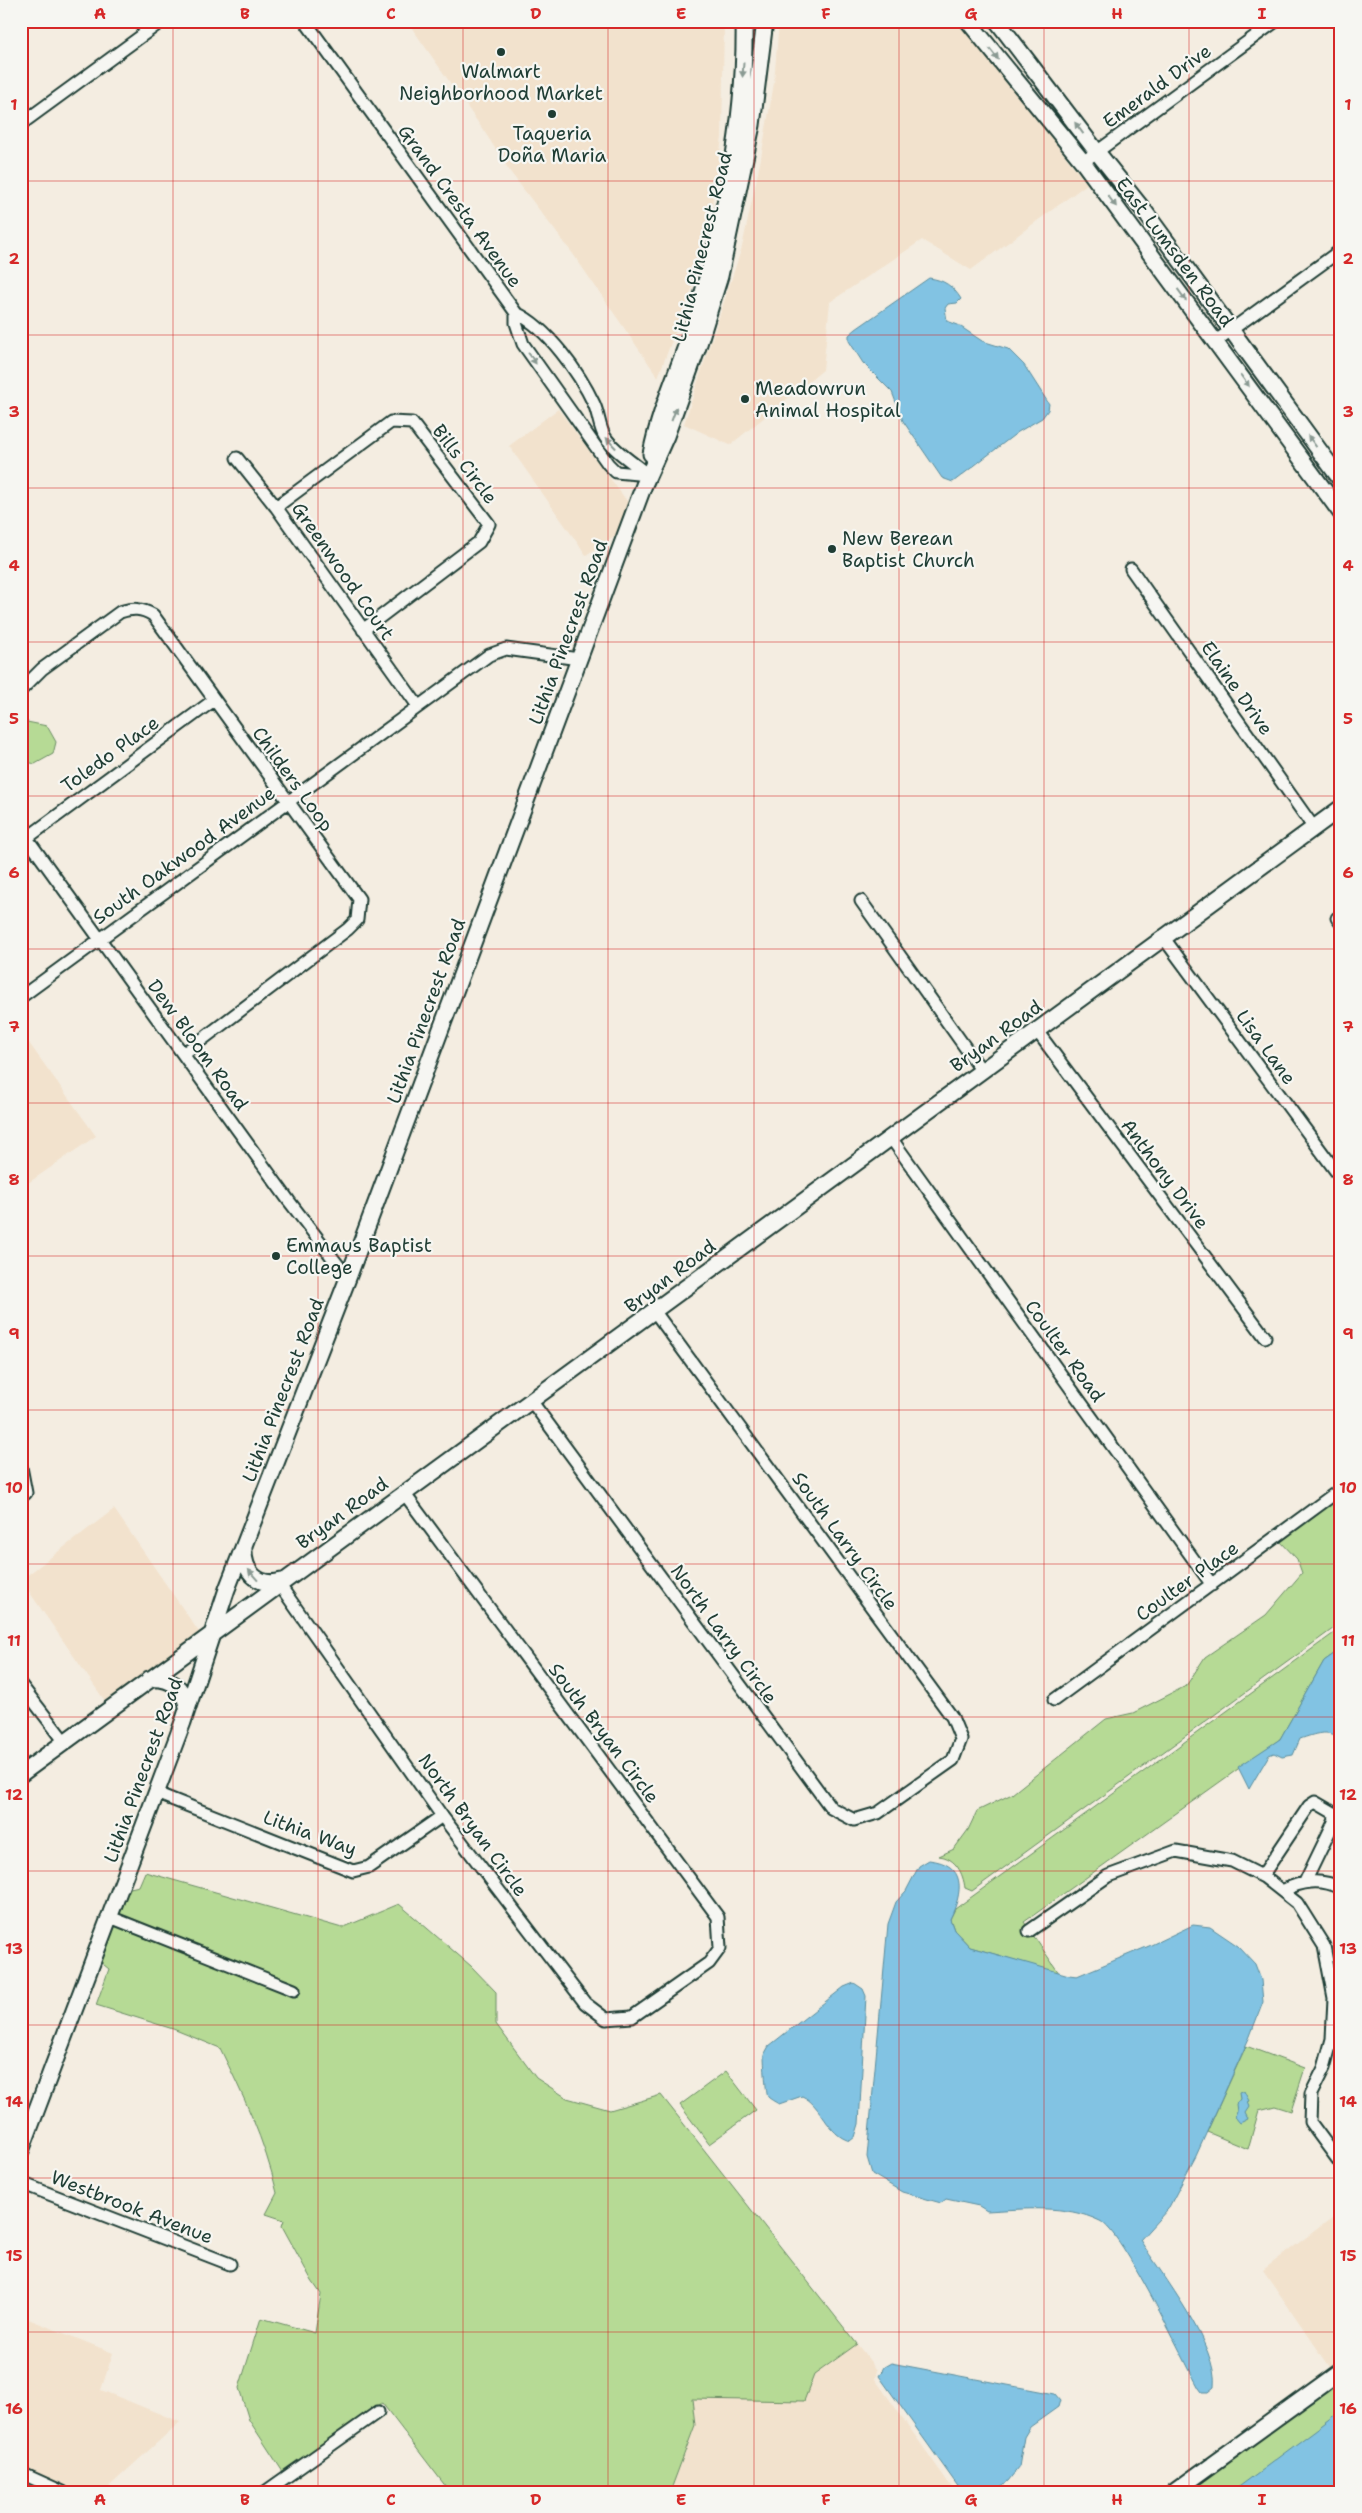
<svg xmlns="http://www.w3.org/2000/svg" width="1362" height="2513" viewBox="0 0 1362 2513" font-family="'Shantell Sans',sans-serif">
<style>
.built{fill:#f2e2cd}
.green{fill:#b6da95;stroke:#6a8c64}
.water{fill:#82c3e3;stroke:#5a8d9d}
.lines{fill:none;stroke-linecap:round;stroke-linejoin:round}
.street-casing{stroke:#1f3d34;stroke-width:15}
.secondary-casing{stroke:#1f3d34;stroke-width:19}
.street{stroke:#f6f6f2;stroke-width:11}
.secondary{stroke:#f6f6f2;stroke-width:15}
.oneway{fill:#8a9a93}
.grid{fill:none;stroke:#d62828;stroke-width:1;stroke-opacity:0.55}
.poi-dot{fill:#1f3d34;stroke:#f6f6f2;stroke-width:2}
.labels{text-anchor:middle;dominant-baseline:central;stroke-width:4.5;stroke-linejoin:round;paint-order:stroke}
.poi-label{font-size:19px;fill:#1f3d34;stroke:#f6f6f2;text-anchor:start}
.street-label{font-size:19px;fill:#1f3d34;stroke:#f6f6f2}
.neatline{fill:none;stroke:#d62828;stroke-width:2}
.grid-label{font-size:16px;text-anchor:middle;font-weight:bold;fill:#d62828}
</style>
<rect width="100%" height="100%" fill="#f4ede1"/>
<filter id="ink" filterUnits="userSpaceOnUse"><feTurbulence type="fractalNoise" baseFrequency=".02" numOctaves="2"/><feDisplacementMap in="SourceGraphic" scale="10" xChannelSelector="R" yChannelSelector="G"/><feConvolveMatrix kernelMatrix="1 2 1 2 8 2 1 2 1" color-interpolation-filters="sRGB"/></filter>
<g filter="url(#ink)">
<path class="built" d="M407,21H724L722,137L715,190L693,286L658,377L573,254L511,173L484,131Z
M779,21H961L1087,184L971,270L922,240L830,302L823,370L730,445L684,424L742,247L760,163L774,83Z
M558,409L630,505L620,532L586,555L509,446Z
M21,1032L96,1136L21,1188Z
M114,1509L201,1635L147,1674H143V1677L107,1704L21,1580Z
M1341,2211V2363L1332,2370L1263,2270Z
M21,2316L113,2353L101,2390L180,2422L103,2492H78L21,2466Z
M857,2344L877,2370L875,2379L955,2492H670L695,2425L692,2399L803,2401L814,2375Z
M21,2480L31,2484L48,2492H21Z"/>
<path class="green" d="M27,722L47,726L56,742L53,754L35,764C32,763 25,762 23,760C16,753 24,730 27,722Z
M1330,1503L1336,1506L1341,1515V1623L972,1891L965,1888C963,1873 956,1858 939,1856L954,1849L968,1830L977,1811L1012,1794L1106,1719L1133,1713L1186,1686L1205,1657L1266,1615L1302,1573L1297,1559L1280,1541Z
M1341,1628V1649L1324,1661L1280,1739L1024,1922L1059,1973L970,1947L954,1930L950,1919L955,1909Z
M145,1872L342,1928L399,1904L471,1966L496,1992V2024L536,2078L567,2098L610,2110L661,2095L857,2344L814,2375L804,2401L692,2399L695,2425L670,2492H450L382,2403L283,2472L249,2420L239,2388L261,2318L315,2333L321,2294L312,2281L282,2226L284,2220L266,2214L277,2193C265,2141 243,2095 220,2048L173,2029L96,2005L109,1969L99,1961L126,1889L139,1886Z
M1246,2046L1305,2068L1291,2111L1275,2106L1259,2110L1248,2149L1207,2132Z
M726,2071L756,2110L709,2144L680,2105Z
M1341,2369V2492H1173Z"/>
<path class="water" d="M929,278C944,280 953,286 961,299L957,303L948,304L945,308L947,321L958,325L982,341L1008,349L1024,365L1049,404L1048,410L1042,418L1018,432L953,482L942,478L903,421L892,392L863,363L849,341V335L856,329Z
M1341,1649V1738C1327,1729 1315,1734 1300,1739L1293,1755L1282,1757L1274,1753L1269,1755L1249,1789L1238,1767L1280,1739L1324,1661Z
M929,1860C967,1864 963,1892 950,1919L954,1930L970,1947L1069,1975L1077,1976L1149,1946L1193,1925L1210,1927L1238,1946L1255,1964L1261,1980L1263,2002L1250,2036L1196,2156L1168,2209L1140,2240C1162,2275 1219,2347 1214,2387L1208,2392H1202L1199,2388C1183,2359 1123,2232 1100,2221C1065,2204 1024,2209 987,2211L979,2206L946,2199L941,2203L902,2192L872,2174L867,2157L888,1924L896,1902L906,1891L919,1866Z
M854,1983L863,1989L866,1996L859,2124L855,2137L850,2141C827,2135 822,2105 802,2096L779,2104C775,2102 770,2099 768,2097C766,2095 764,2061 764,2055L769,2046L844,1987Z
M1244,2091L1249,2101L1247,2102L1249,2107L1245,2113L1248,2119L1240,2123L1235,2117L1237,2112L1236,2104L1240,2099L1239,2093Z
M891,2363L1055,2394L1060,2400L1058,2407L1030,2427L1024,2437L1019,2467L1008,2481L994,2492H962L879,2376L884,2367Z
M1341,2411V2492H1232Z"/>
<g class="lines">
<defs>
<path id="street" d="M139,21L147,32
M305,21L516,313C547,327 580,374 594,404C599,415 599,427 605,437C615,452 634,463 648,475
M21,124L162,21
M1083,162L1276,21
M516,313V323L523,344L608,464L616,472L648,475
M1216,341L1341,250
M237,458L276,507L418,706
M276,507L391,422L412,423L489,524L479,542L363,630
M1131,569L1314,828
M21,690L42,669L120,612C133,608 141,608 153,615L359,899L357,920L348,929L183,1054
M21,830L289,1201L348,1278
M27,838L214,700
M861,901L982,1071
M1337,918L1341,923
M1163,937L1341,1178
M21,997L489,655L506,649L579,659
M1037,1031L1265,1337
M891,1138L1212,1585
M532,1402L831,1808L854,1820L878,1813L953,1760L961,1739L952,1717L655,1312
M21,1467L26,1493L21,1497
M279,1584L442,1816L585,2003L606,2019L632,2017L709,1963L720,1948L718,1917L404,1493
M21,1685L65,1742
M1054,1700L1341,1489
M156,1793L353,1871L369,1867L442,1816
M1262,1876L1309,1806L1315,1802L1334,1813L1335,1820L1305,1882
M1282,1891C1302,1881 1320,1878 1341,1888
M110,1917L294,1990
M1029,1931L1108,1876L1176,1851L1232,1861L1264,1877L1297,1903L1324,1946L1334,1998L1332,2039L1324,2068L1311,2094L1310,2122L1341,2164
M21,2183L230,2264
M21,2473L63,2492
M265,2492L378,2412"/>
<path id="secondary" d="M968,21L1083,162L1341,513
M997,21L1097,152L1145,212L1341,480
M651,454C660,407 681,365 695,320C724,223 746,123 744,21
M244,1548C243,1571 257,1588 282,1581
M149,1679C169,1677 183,1686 187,1706
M21,1774L1341,808
M21,2151L183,1722L227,1589L348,1278L644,485L666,436L698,347L720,276L752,125L765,21
M1174,2492L1341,2371"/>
</defs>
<use href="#street" class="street-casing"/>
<use href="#secondary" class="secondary-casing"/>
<use href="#street" class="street"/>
<use href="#secondary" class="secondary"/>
</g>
<defs><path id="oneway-solid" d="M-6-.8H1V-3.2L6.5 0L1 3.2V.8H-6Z" transform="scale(1.25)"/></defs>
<g class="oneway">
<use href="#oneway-solid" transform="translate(994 54) rotate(52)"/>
<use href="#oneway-solid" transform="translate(743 70) rotate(94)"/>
<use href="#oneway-solid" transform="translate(1079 128) rotate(-126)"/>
<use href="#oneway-solid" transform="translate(1112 201) rotate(53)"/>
<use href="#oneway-solid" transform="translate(1182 295) rotate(54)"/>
<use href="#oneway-solid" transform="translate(532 358) rotate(55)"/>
<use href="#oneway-solid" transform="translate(1245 381) rotate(54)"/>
<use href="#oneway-solid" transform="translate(674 414) rotate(-70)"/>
<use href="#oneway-solid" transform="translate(1312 441) rotate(-126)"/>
<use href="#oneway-solid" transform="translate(611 443) rotate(-133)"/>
<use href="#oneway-solid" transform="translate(253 1575) rotate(-131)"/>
</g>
</g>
<path class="grid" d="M173,21V2492M318,21V2492M463,21V2492M608,21V2492M754,21V2492M899,21V2492M1044,21V2492M1189,21V2492M21,181H1341M21,335H1341M21,488H1341M21,642H1341M21,796H1341M21,949H1341M21,1103H1341M21,1256H1341M21,1410H1341M21,1564H1341M21,1717H1341M21,1871H1341M21,2025H1341M21,2178H1341M21,2332H1341"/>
<g class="poi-dot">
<circle cx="501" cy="52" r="5"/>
<circle cx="552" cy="114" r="5"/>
<circle cx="745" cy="399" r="5"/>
<circle cx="832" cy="549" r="5"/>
<circle cx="276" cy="1256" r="5"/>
</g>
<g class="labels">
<g class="poi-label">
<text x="501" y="71" text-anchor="middle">Walmart<tspan x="501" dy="22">Neighborhood Market</tspan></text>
<text x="552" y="133" text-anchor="middle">Taqueria<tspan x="552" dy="22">Doña Maria</tspan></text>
<text x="755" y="388">Meadowrun<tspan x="755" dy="22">Animal Hospital</tspan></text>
<text x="842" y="538">New Berean<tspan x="842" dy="22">Baptist Church</tspan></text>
<text x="286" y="1245">Emmaus Baptist<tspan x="286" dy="22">College</tspan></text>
</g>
<g class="street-label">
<text transform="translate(1157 86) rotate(-36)">Emerald Drive</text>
<text transform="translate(460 206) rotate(54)">Grand Cresta Avenue</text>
<text transform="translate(702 247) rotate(-76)">Lithia Pinecrest Road</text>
<text transform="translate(1175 252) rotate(53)">East Lumsden Road</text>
<text transform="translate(465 464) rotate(53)">Bills Circle</text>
<text transform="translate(343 571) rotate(55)">Greenwood Court</text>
<text transform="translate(568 632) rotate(-70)">Lithia Pinecrest Road</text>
<text transform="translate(1237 688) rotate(55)">Elaine Drive</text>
<text transform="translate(110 754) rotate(-36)">Toledo Place</text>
<text transform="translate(293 779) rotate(54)">Childers Loop</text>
<text transform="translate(184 855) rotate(-36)">South Oakwood Avenue</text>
<text transform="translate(426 1011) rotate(-70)">Lithia Pinecrest Road</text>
<text transform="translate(996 1036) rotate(-36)">Bryan Road</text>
<text transform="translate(198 1045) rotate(54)">Dew Bloom Road</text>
<text transform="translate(1266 1047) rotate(54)">Lisa Lane</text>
<text transform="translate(1165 1174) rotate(53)">Anthony Drive</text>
<text transform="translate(670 1276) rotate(-37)">Bryan Road</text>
<text transform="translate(1065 1351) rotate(54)">Coulter Road</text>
<text transform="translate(283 1390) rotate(-69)">Lithia Pinecrest Road</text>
<text transform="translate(342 1513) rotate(-36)">Bryan Road</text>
<text transform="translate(845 1541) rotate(54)">South Larry Circle</text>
<text transform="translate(1187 1581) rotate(-36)">Coulter Place</text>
<text transform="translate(724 1634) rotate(54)">North Larry Circle</text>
<text transform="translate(604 1733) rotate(53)">South Bryan Circle</text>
<text transform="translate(143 1770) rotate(-70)">Lithia Pinecrest Road</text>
<text transform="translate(473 1825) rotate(54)">North Bryan Circle</text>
<text transform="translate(310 1833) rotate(20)">Lithia Way</text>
<text transform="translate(132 2207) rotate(21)">Westbrook Avenue</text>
</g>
</g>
<rect width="1362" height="2513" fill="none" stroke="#f6f6f2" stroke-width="55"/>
<rect x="28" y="28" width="1306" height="2458" class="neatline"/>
<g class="grid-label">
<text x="100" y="19">A</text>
<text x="245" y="19">B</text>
<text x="391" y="19">C</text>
<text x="536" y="19">D</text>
<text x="681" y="19">E</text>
<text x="826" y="19">F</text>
<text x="971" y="19">G</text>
<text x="1117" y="19">H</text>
<text x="1262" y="19">I</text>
<text x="14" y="110">1</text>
<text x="1348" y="110">1</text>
<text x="14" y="264">2</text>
<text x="1348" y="264">2</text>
<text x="14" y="417">3</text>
<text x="1348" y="417">3</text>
<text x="14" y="571">4</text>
<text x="1348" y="571">4</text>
<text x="14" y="724">5</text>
<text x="1348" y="724">5</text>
<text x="14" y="878">6</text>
<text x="1348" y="878">6</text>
<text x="14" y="1032">7</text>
<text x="1348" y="1032">7</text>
<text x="14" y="1185">8</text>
<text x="1348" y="1185">8</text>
<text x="14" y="1339">9</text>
<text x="1348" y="1339">9</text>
<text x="14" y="1493">10</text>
<text x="1348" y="1493">10</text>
<text x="14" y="1646">11</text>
<text x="1348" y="1646">11</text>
<text x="14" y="1800">12</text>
<text x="1348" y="1800">12</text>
<text x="14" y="1954">13</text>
<text x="1348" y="1954">13</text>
<text x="14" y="2107">14</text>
<text x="1348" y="2107">14</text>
<text x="14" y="2261">15</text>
<text x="1348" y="2261">15</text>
<text x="14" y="2414">16</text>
<text x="1348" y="2414">16</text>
<text x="100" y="2505">A</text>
<text x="245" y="2505">B</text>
<text x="391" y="2505">C</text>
<text x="536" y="2505">D</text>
<text x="681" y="2505">E</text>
<text x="826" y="2505">F</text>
<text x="971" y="2505">G</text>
<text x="1117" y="2505">H</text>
<text x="1262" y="2505">I</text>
</g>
</svg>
